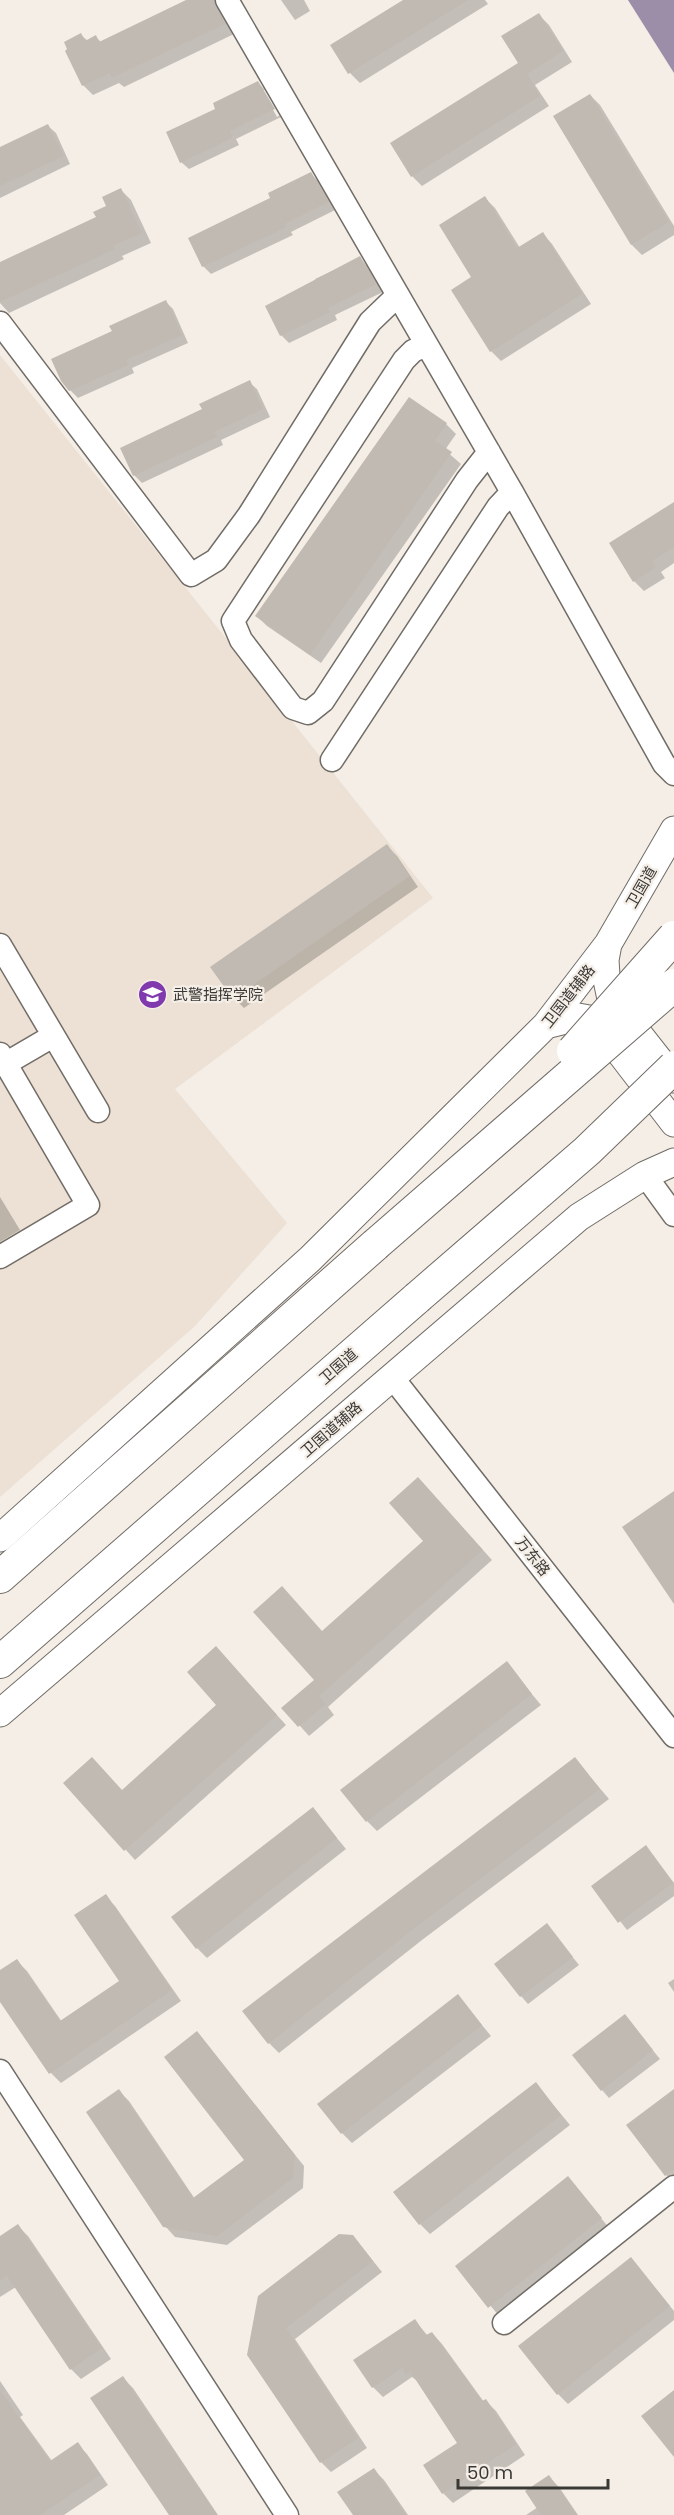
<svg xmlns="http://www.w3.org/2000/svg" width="674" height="2515" viewBox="0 0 674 2515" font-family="Poppins,'Noto Sans SC',sans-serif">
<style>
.built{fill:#ece1d4}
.water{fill:#9c8ea8}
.shadow{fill:#0003}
.building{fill:#c0bab3}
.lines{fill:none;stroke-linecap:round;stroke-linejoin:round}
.minor-casing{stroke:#716c66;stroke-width:25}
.major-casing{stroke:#716c66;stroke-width:29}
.highway-casing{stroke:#716c66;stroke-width:34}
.minor{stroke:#fff;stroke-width:22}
.major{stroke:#fff;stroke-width:27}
.highway{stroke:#fff;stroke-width:32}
.highway-bridge-casing{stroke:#716c66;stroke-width:34;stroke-linecap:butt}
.highway-bridge{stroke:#fff;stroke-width:32}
.labels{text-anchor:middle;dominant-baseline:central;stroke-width:4.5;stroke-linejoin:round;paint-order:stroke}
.street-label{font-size:15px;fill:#3a3835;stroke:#f4eee7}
.poi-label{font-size:15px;fill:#3a3835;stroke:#f4eee7;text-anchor:start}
</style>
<rect width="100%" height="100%" fill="#f4eee7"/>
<path class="built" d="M0,355L433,898L175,1089L287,1223L194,1327L0,1497Z"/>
<path class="water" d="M628,0H674V73Z"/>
<path class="shadow" d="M189,0H223L234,34L124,87L119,83L93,95L83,85L81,35L88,41L96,37L101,42Z
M281,0H304L310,11L295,20Z
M405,0H485L488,4L360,83L350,73L332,45Z
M539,15L549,25L572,62L535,85L549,106L422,186L412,176L520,63Z
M258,83L265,90H262L277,117L280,115L265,90L281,117L236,139L239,145L189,169L181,162L217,109Z
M590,95L600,105L674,226V235L642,255L632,245L555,117Z
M48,126L56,133L70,164L0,198V153Z
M311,174L319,182L335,210L291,232L293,235L211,274L203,266L190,239L272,199Z
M121,190L131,200L151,243L122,256L124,259L9,313L0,303V263L98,218Z
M485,198L495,208L520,248L543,234L552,244L591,304L501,361L491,351L453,290L473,277Z
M360,258L367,266L383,292L335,315L337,320L289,343L281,335L317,282L315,279Z
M166,302L173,309L188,343L132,368L134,373L78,398L70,390L114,332Z
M249,382L257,389L270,417L221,440L223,445L142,483L134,475L204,410Z
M446,424L456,434L445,450L461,464L321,663L267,626L257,616Z
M674,504V563L661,572L665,578L644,591L634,581Z
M387,846L397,856L418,887L244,1008L234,998L212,967Z
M0,1197L20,1230L0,1242Z
M428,1489L492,1560L328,1707L334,1715L309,1736L284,1708L316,1680L322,1633L425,1541Z
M225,1658L286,1725L135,1860L65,1783L123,1791L219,1705Z
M506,1663L541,1705L377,1831L367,1821Z
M575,1759L609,1799L422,1940L279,2053L269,2043L245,2012Z
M313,1809L346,1849L207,1958L197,1948Z
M653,1855L674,1883V1896L627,1930L593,1886Z
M105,1896L115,1906L181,2001L61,2083L51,2073L0,1999V1972L17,1961L27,1971L62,2022L121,1982Z
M547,1925L579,1965L528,2004L521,1996Z
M674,1979V1992L668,1983Z
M458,1996L491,2036L352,2143L342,2133Z
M625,2016L660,2059L609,2098L602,2090Z
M197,2033L304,2166L303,2188L227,2245L175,2237L165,2226L119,2091L129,2101L195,2199L246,2160Z
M536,2084L570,2125L430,2234L420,2224Z
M674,2091V2183L666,2175Z
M568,2178L610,2229L500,2317L457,2266Z
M18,2226L28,2236L111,2359L81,2379L71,2369L16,2287L0,2297V2238Z
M353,2236L382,2272L295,2339L367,2448L331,2472L321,2462L249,2354Z
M631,2259L674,2311V2320L568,2404L558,2394Z
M415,2321L428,2336L432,2333L442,2344L484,2402L486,2401L496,2411L525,2455L453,2503L443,2493L459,2443L419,2382L412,2377L383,2397L373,2387Z
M123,2378L133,2388L218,2515H171Z
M0,2381L23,2415L20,2417L52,2461L77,2444L87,2454L108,2485L64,2515H0Z
M374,2470L384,2480L408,2515H354Z
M549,2477L559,2487L578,2515H526L538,2507Z"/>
<path class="building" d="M186,0H214L225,24L112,78L110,73L82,86L65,51L67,49L64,42L81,33L85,41L96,35L99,42Z
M403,0H468L348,74L330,45Z
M539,13L563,51L527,74L540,96L411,177L390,143L518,63L501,36Z
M258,81L275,109L230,131L232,138L180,163L166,132L215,109L213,103Z
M590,94L669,222L631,245L553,116Z
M48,124L64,156L0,186V147Z
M311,172L329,202L285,224L286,227L202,267L188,238L270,198L268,193Z
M121,188L142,233L113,246L115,249L0,302V262L96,217L93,212L106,206L102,197Z
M485,196L517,248L543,232L582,294L490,352L451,290L471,277L439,225Z
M360,256L376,284L328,308L330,312L280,336L265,306Z
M166,300L182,335L126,360L128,365L69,391L61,381L51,359L112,331L109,326Z
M250,380L263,409L214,432L217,437L133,476L120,448L202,409L199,404Z
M409,397L447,423L435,441L452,452L310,655L255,616Z
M674,502V547L652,561L656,567L633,582L609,543Z
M387,844L410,876L233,999L210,967Z
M418,1477L483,1550L319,1696L326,1704L298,1727L281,1708L314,1680L253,1612L282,1586L322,1631L423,1541L389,1503Z
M674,1491V1604L622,1527Z
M216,1646L277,1715L124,1851L63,1783L92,1757L122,1790L216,1705L187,1672Z
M507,1661L532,1694L366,1822L340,1790Z
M575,1757L600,1789L412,1930L268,2044L242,2011Z
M313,1807L337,1838L196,1949L171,1917Z
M646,1845L673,1883L618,1923L591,1886Z
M106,1894L172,1990L49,2074L0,2002V1970L17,1959L60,2021L119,1981L74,1915Z
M547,1923L573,1957L520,1997L494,1964Z
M458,1994L482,2025L341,2134L317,2104Z
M625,2014L653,2050L601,2091L572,2055Z
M197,2031L295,2155L293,2178L217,2236L163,2227L86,2112L119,2089L193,2198L244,2160L164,2057Z
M536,2082L561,2115L419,2225L393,2192Z
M674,2089V2169L665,2176L626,2125Z
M568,2176L602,2218L488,2308L455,2266Z
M18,2224L102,2348L70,2370L7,2276L0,2281V2236Z
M339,2234L353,2235L373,2261L286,2328L358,2438L320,2463L247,2355L258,2296Z
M631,2257L670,2306L557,2395L518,2346Z
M415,2319L426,2335L432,2332L482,2401L486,2399L516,2444L442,2494L423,2465L457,2443L410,2371L406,2374L402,2368L372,2388L353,2360Z
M123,2376L217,2515H169L90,2398Z
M0,2390L50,2461L78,2442L100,2475L40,2515H0Z
M674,2390V2457L641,2416Z
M374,2468L406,2515H353L337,2492Z
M549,2475L577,2515H541L525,2491Z"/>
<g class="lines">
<defs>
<path id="minor" d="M227,0L512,492L664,764L674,774
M0,323L191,575L216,560L249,515L370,322L398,295
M426,345L413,351L404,360L233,621L241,640L293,708L308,713L323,701L467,480L489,452
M332,760L498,507L512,492
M0,945L98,1111
M0,1054L88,1205L0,1257
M5,1064L53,1036
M645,1175L674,1215
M392,1377L674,1736
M0,2071L287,2515
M504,2323L674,2187"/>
<path id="major" d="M608,944L605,960L606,975L611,999L674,1079
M546,1025L578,1017L595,1020L674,1123
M0,1538L310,1259L546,1025L608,944L674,830
M0,1713L579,1217L645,1175L674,1162"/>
<path id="highway" d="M0,1577L375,1245
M0,1662L417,1298"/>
</defs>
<use href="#minor" class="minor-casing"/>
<use href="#major" class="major-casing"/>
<use href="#highway" class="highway-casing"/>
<use href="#minor" class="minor"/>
<use href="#major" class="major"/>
<use href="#highway" class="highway"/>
<defs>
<path id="highway-bridge" d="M573,1051L674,937
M375,1245L674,985
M417,1298L587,1151L674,1067"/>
</defs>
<use href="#highway-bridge" class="highway-bridge-casing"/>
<use href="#highway-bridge" class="highway-bridge"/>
</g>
<defs>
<symbol id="university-disc" viewBox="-11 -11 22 22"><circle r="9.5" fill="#803aad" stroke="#f4eee7"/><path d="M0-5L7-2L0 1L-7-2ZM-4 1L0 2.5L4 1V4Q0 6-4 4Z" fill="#fff"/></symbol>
</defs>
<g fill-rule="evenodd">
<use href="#university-disc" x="136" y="978" width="33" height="33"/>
</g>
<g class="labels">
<g class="street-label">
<text transform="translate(641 887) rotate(-60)">卫国道</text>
<text transform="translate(568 996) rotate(-52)">卫国道辅路</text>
<text transform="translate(338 1366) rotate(-41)">卫国道</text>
<text transform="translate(331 1429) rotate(-41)">卫国道辅路</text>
<text transform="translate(533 1556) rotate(52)">万东路</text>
</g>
<g class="poi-label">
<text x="173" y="994">武警指挥学院</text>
</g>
</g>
<path d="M458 2479v9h150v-9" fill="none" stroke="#3a3835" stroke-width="3"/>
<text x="467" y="2479" font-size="18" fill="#3a3835" stroke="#f4eee7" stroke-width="4.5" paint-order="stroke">50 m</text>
</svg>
